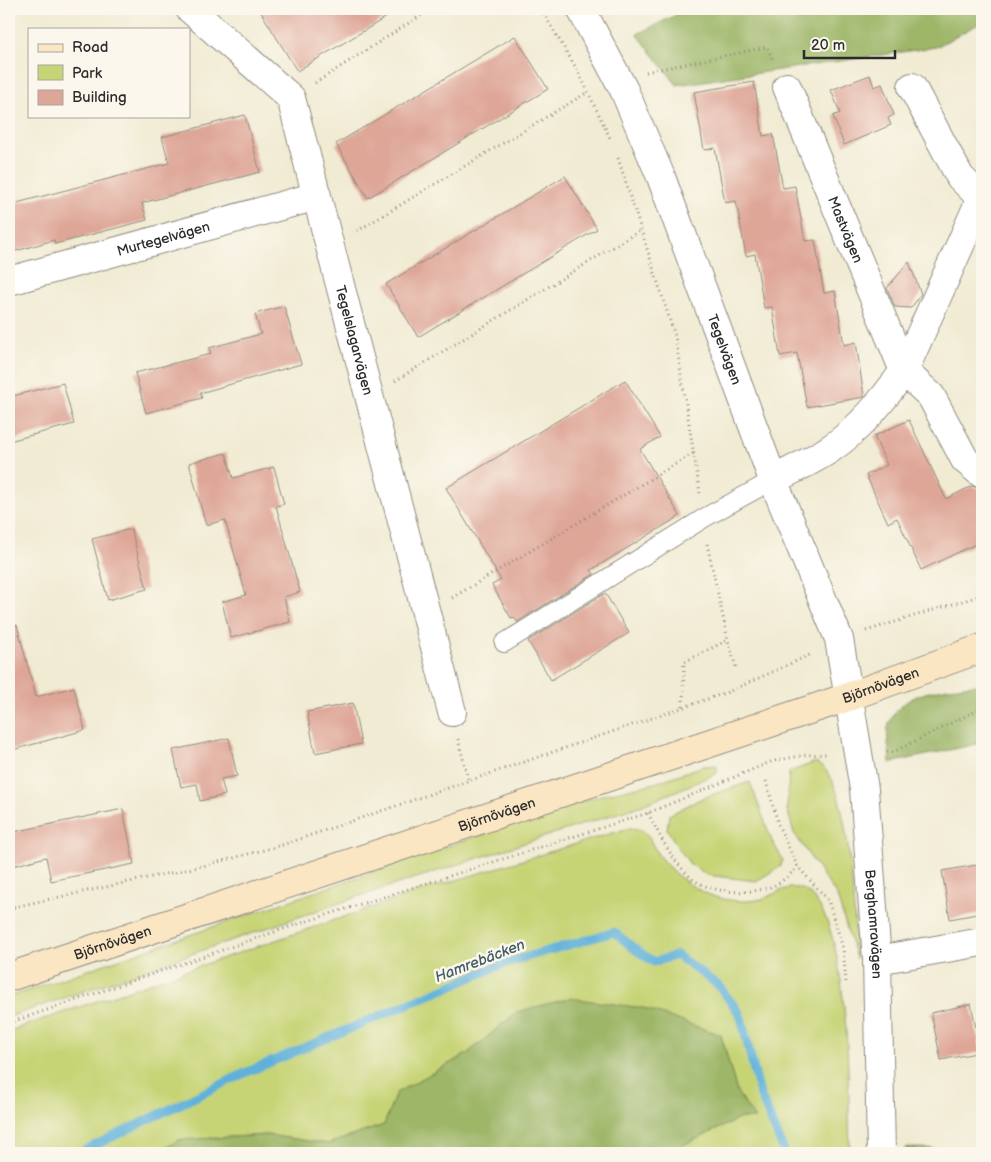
<svg xmlns="http://www.w3.org/2000/svg" width="991" height="1162" viewBox="0 0 991 1162" font-family="'Balsamiq Sans',sans-serif">
<style>
.green{fill:#c7d476;stroke:#798050}
.forest{fill:#9db667;stroke:#647049}
.lines{fill:none;stroke-linecap:round;stroke-linejoin:round}
.stream{stroke:#5eb1d9;stroke-width:9}
.building{fill:#dea697}
.service-casing{stroke:#8e8b7f;stroke-width:20}
.minor-casing{stroke:#8e8b7f;stroke-width:30}
.secondary-casing{stroke:#8e8b7f;stroke-width:30}
.path{stroke:#8e8b7f;stroke-width:3;stroke-dasharray:1 4;stroke-linecap:butt}
.service{stroke:#fff;stroke-width:18}
.minor{stroke:#fff;stroke-width:28}
.secondary{stroke:#fbe6c4;stroke-width:28}
.labels{text-anchor:middle;dominant-baseline:central;stroke-width:5;stroke-linejoin:round;paint-order:stroke}
.street-label{font-size:14px;fill:#2b2b2b;stroke:#fbf7ec}
.water-label{font-size:15px;font-style:italic;fill:#3d5a68;stroke:#fbf7ec}
</style>
<rect width="100%" height="100%" fill="#fbf7ec"/>
<filter id="ink" filterUnits="userSpaceOnUse"><feTurbulence type="fractalNoise" baseFrequency=".02" numOctaves="2"/><feDisplacementMap in="SourceGraphic" scale="10" xChannelSelector="R" yChannelSelector="G"/><feConvolveMatrix kernelMatrix="1 2 1 2 8 2 1 2 1" color-interpolation-filters="sRGB"/></filter>
<filter id="wash" filterUnits="userSpaceOnUse"><feTurbulence type="fractalNoise" baseFrequency=".0096" numOctaves="4" result="noise"/><feDisplacementMap in="SourceGraphic" scale="20" xChannelSelector="R" yChannelSelector="G"/><feGaussianBlur stdDeviation="1.12" result="paint"/><feColorMatrix in="noise" values="0 0 0 0 0 0 0 0 0 0 0 0 0 0 0 0 0 1.4 0 .05"/><feComposite in="paint" operator="in"/></filter>
<g filter="url(#wash)">
<rect width="100%" height="100%" fill="#f1ebd3"/>
<path class="green" d="M816,762C820,765 825,769 828,773C850,804 855,918 856,959L837,896L794,833L787,809L789,772Z
M717,765V773L709,777L643,805L354,898L9,1017V997L457,843L602,795L655,783L703,766Z
M750,782L772,841L783,860L780,867L756,881L707,875L690,864L677,846L667,829L669,815L702,798Z
M629,828C649,829 646,834 655,849C658,856 664,862 669,867C678,878 696,889 710,895C724,901 747,903 762,899C774,895 788,884 801,889C853,907 848,1105 850,1153H679V1147L741,1118L754,1119L737,1092L721,1035L517,1012L467,1054L396,1093L384,1125L328,1144L267,1135L179,1140L155,1153H9V1031L423,890Z"/>
<path class="forest" d="M688,9H982V22L936,47L677,85L637,34Z
M982,684V743L890,763C890,752 885,734 889,724C902,688 951,688 982,684Z
M570,998L643,1008L721,1035L737,1092L755,1119L741,1118L679,1147V1153H155L179,1140L267,1135L328,1144L384,1125L396,1093L467,1054L517,1012Z
M982,1146V1153H905V1148L972,1149Z"/>
<g class="lines">
<path class="stream" d="M79,1153L247,1072L505,963L614,932L636,950L654,962L677,955L719,986L740,1014L760,1094L785,1153"/>
</g>
<g id="blocks">
<path class="building" d="M259,9H400L297,71Z
M515,36L548,89L368,198L336,144Z
M870,75L874,87L882,84L894,115L888,118L891,125L844,145L833,116L840,113L831,90Z
M754,82L763,136L773,134L783,188L795,186L805,241L815,240L824,293L835,291L844,345L856,342L864,397L807,407L797,353L780,356L772,307L764,308L755,254L746,256L736,201L725,203L715,148L704,150L694,92Z
M245,115L260,172L142,203L147,220L55,244L54,240L9,253V205L169,163L162,137Z
M565,176L597,229L418,337L386,284Z
M909,262L921,294L911,308L895,307L887,288Z
M284,306L301,364L200,393L202,398L146,413L135,373L211,354L209,348L261,334L255,314Z
M625,380L660,437L640,449L680,516L591,570L594,574L517,622L514,617L511,618L492,585L501,580L446,488Z
M63,383L74,424L9,441V397Z
M909,420L946,499L972,486L982,489V541L921,570L897,518L888,523L866,475L887,465L874,436Z
M226,453L233,478L274,467L284,504L276,506L300,592L284,597L290,622L231,638L222,602L246,595L225,520L206,525L189,463Z
M131,529L147,589L108,600L92,539Z
M605,593L629,633L551,680L528,641Z
M17,625L36,697L74,687L85,730L9,751V626Z
M353,703L361,744L315,753L307,712Z
M229,738L237,776L221,779L225,795L200,801L197,784L181,787L173,750Z
M123,809L134,864L51,881L46,857L9,867V833Z
M982,864V913L950,919L942,871Z
M971,1004L981,1052L941,1060L931,1013Z"/>
</g>
</g>
<g filter="url(#ink)">
<use href="#blocks" fill-opacity="0" stroke="#8e8b7f" stroke-width="1"/>
<g class="lines">
<defs>
<path id="service" d="M504,643L704,518L773,480"/>
<g id="minor">
<path id="s1" d="M190,9L291,98L452,712"/>
<path id="s2" d="M581,9L624,90L661,177L773,480L839,639L864,789L877,960L881,1153"/>
<path id="s3" d="M787,87L904,371L931,396L965,460L982,474"/>
<path d="M912,87L960,177L982,199"/>
<path id="s4" d="M9,281L317,196"/>
<path d="M773,480C792,470 812,461 830,449C861,428 883,400 904,371L982,196"/>
<path d="M877,960L982,942"/>
</g>
<g id="secondary">
<path id="s5" d="M9,977L848,697L982,648"/>
</g>
</defs>
<use href="#service" class="service-casing"/>
<use href="#minor" class="minor-casing"/>
<use href="#secondary" class="secondary-casing"/>
<path class="path" d="M541,9L579,73L611,140
M646,72L767,47L774,62
M315,83L431,9
M618,158L675,336L700,493
M357,231L588,92
M395,381L641,230
M707,544L728,640L737,670
M452,598L694,453
M866,631L982,595
M683,706L684,662L728,640
M458,739L469,782
M887,752H893L982,708
M766,781L779,827L798,867L828,900L843,948L846,983
M648,813C660,836 671,859 690,877C708,893 745,895 767,888C780,885 789,875 798,867
M9,908L207,865L282,845L728,692L812,654
M9,1023L295,925L648,813L773,761L806,755L828,754"/>
<use href="#service" class="service"/>
<use href="#minor" class="minor"/>
<use href="#secondary" class="secondary"/>
</g>
</g>
<g class="labels">
<g class="street-label">
<text stroke="none"><textPath href="#s3" startOffset="154">Mastvägen</textPath></text>
<text stroke="none"><textPath href="#s4" startOffset="160">Murtegelvägen</textPath></text>
<text stroke="none"><textPath href="#s1" startOffset="385">Tegelslagarvägen</textPath></text>
<text stroke="none"><textPath href="#s2" startOffset="370">Tegelvägen</textPath></text>
<text stroke="none"><textPath href="#s5" startOffset="919">Björnövägen</textPath></text>
<text stroke="none"><textPath href="#s5" startOffset="514">Björnövägen</textPath></text>
<text stroke="none"><textPath href="#s2" startOffset="969">Berghamravägen</textPath></text>
<text stroke="none"><textPath href="#s5" startOffset="109">Björnövägen</textPath></text>
</g>
<g class="water-label">
<text transform="translate(480 961) rotate(-21)">Hamrebäcken</text>
</g>
</g>
<rect width="991" height="1162" fill="none" stroke="#fbf7ec" stroke-width="30"/>
<rect x="28" y="28" width="162" height="90" fill="#fbf7ec" stroke="#a8a59f"/>
<rect x="38" y="44" width="25" height="8" fill="#fbe6c4" stroke="#a8a59f"/>
<text x="72" y="52" font-size="15" fill="#2b2b2b">Road</text>
<rect x="38" y="65" width="25" height="15" fill="#c7d476" stroke="#a8a59f"/>
<text x="72" y="78" font-size="15" fill="#2b2b2b">Park</text>
<rect x="38" y="90" width="25" height="15" fill="#dea697" stroke="#a8a59f"/>
<text x="72" y="102" font-size="15" fill="#2b2b2b">Building</text>
<path d="M804 50v8h91v-8" fill="none" stroke="#2b2b2b" stroke-width="2.5"/>
<text x="811" y="50" font-size="15" fill="#2b2b2b" stroke="#fbf7ec" stroke-width="4" paint-order="stroke">20 m</text>
</svg>
